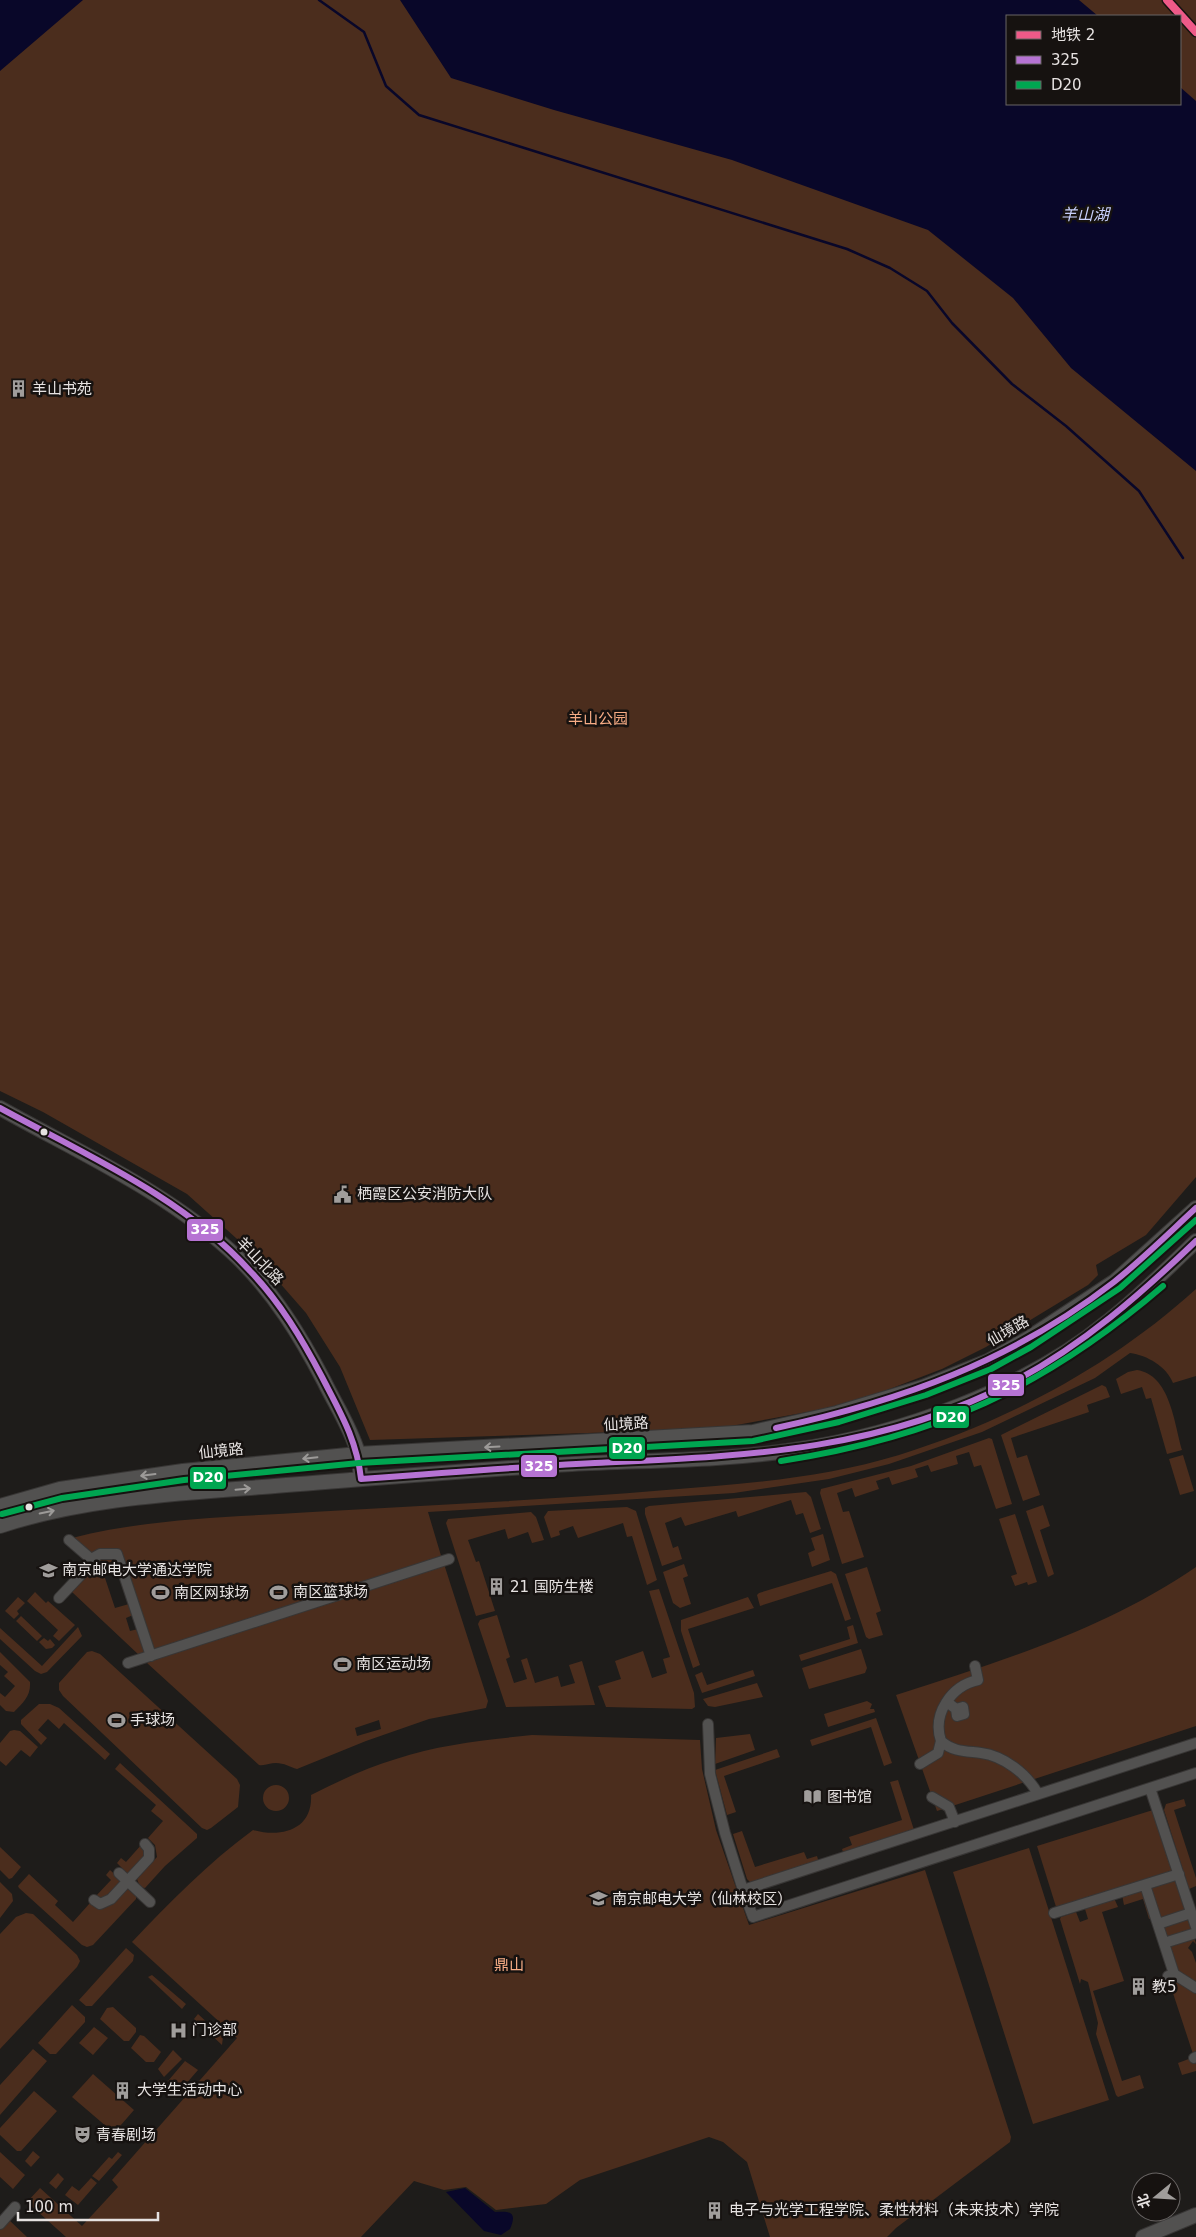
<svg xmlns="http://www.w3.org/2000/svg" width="1196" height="2237" viewBox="0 0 1196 2237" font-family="'DejaVu Sans','Noto Sans SC',sans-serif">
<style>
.green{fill:#4b2d1d;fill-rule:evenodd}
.water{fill:#090729}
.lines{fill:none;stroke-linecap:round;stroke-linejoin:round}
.stream{stroke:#090729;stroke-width:2.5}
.street-casing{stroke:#383635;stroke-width:12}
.secondary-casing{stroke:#383635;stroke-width:16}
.street{stroke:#525150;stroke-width:10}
.secondary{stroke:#525150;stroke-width:14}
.bus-1-casing{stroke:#161210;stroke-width:10}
.bus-2-casing{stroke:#161210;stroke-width:10}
.bus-1{stroke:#b673d3;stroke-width:6}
.bus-2{stroke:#00a651;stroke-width:6}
.metro-1-casing{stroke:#161210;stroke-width:11}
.metro-1{stroke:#ee5a88;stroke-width:8}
.oneway{stroke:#9c9a98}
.bus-dot{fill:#e6e2e1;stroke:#161210;stroke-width:2}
.labels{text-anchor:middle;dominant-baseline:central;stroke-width:5;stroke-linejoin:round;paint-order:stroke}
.poi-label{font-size:15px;fill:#e6e2e1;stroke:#161210;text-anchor:start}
.park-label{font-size:15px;fill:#f7ac85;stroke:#161210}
.street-label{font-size:15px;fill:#e6e2e1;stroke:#161210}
.water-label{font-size:16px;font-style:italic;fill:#c7cffb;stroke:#161210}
.line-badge{stroke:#161210;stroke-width:2}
.badge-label{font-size:14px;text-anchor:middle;font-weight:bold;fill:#fff}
</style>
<rect width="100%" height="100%" fill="#1e1c1a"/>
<path class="green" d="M0,0H1196V1177L1146,1235L1096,1265L1098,1275L1088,1285L986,1347L942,1369L887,1390L829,1408L715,1429L370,1440L340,1367L306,1313L257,1257L187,1194L43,1112L0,1091ZM1007,16H1180V104H1007Z
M1196,1289V1376L1173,1383C1167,1367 1147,1355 1130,1353L1095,1378L982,1432L889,1464L829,1479L734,1493L428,1512L442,1559L153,1651L120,1551L91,1556L72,1538C150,1518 232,1517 312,1512C430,1505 548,1500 666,1490C745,1484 823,1478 899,1455C1008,1421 1111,1366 1196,1289Z
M1137,1370C1170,1375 1174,1422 1182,1450L1167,1454L1151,1398L1146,1399L1142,1387L1121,1394L1116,1379L1128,1372Z
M1102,1385L1106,1387L1110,1397L1087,1405L1089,1412L1011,1438L1017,1458L1027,1455L1040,1495L1023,1501L1001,1435Z
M989,1438L992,1439L1012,1504L996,1509L981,1465L974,1467L969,1452L956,1456L958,1464L931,1472L928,1465L915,1469L918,1477L892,1485L889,1477L876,1481L879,1489L855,1497L852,1488L837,1493L843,1512L849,1511L864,1557L842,1564L820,1493L821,1489L911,1466Z
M1183,1455L1194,1491L1180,1495L1169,1459Z
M806,1492L811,1497L821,1529L810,1533L803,1513L796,1515L791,1500L738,1517L736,1511L685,1526L681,1517L665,1523L673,1548L678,1546L682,1559L662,1566L645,1514V1508L649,1506Z
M1043,1505L1050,1526L1040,1530L1054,1574L1048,1577L1026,1511Z
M627,1507L636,1511L657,1580L647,1585L632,1536L627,1537L623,1523L578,1538L573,1526L559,1531L560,1535L551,1538L544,1517L548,1511Z
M531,1512L536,1517L544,1540L532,1543L528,1532L508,1539L505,1529L468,1540L476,1562L479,1561L495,1611L476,1616L446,1523L448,1519Z
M1015,1514L1037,1582L1028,1585L1027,1582L1015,1586L1011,1576L1017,1574L999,1519Z
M823,1534L830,1560L812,1567L808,1553L815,1550L811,1538Z
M114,1556L118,1570L104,1575L115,1608L129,1604L133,1615L126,1618L130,1631L138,1629L146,1653L139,1655L72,1592L95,1560Z
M444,1564L488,1701L486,1708L429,1719L366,1741L297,1769C290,1767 284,1763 276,1763C270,1763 265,1766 259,1765L147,1663V1661ZM379,1720L381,1729L357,1736L355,1728Z
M684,1564L688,1576L683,1578L691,1604L680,1608L673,1603L663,1572Z
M867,1567L881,1611L876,1613L883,1635L869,1639L866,1637L845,1574Z
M1196,1567V1726L937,1811L896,1695C999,1662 1106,1629 1196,1567Z
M831,1571L836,1574L851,1619L845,1621L832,1583L760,1606L757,1595L759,1593Z
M659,1589L694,1693L695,1707L692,1709L606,1707L598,1686L621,1679L615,1661L643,1651L652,1678L667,1673L663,1659L670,1657L649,1591Z
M35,1592L46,1603L48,1601L75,1625L59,1641L53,1636L58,1630L27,1601Z
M18,1597L25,1603L17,1611L19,1614L14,1619L5,1611Z
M748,1597L754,1608L688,1629L700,1665L693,1668L681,1631V1620Z
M497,1615L510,1657L506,1659L514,1683L527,1679L521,1660L527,1658L535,1683L558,1676L561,1687L575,1683L569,1665L582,1661L595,1705L506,1707L478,1624L480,1620Z
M21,1616L42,1636L37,1641L16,1621Z
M853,1625L858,1643L801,1661L799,1655L850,1639L847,1627Z
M78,1627L82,1636L47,1672L41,1674L35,1671L0,1639V1628L42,1666Z
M44,1638L48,1641L50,1639L55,1645L52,1648L46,1649L39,1642Z
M861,1649L867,1668L865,1673L809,1689L802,1668Z
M92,1651L100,1654L237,1779L240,1785L238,1807L211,1828L207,1830L202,1828L63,1696L59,1690V1683L87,1652Z
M0,1652L30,1682C31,1696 23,1703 14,1712L6,1711L0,1705V1693L5,1697L15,1686L4,1676L8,1672L0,1665Z
M753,1670L755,1676L702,1693L695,1675L702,1672L707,1685Z
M757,1683L763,1697L715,1707L708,1706L703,1699Z
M867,1701L872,1704L870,1709H874L875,1712L828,1727L824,1714Z
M39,1704H50L59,1708L110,1754L105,1760L64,1723L59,1729L48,1719L38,1730L47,1738L41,1745L21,1724V1720Z
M876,1718L892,1763L884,1766L871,1727L812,1746L810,1740Z
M14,1730L20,1731L38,1747L30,1757L21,1750L6,1766L0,1761V1743L10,1731Z
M750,1734L755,1750L715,1764L716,1738Z
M532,1735L700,1740L702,1769L716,1830L749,1925L925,1870L1011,2137L1010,2142L896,2228L887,2237H770L747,2162L723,2142L709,2137L580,2180L546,2204L496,2210L466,2187L444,2190L414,2181L361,2237H66L27,2202L40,2188L82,2226L118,2187L112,2180L237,2038L132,1942C170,1902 208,1863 253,1830C281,1838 313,1830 311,1795C339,1781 366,1768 396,1759C440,1744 487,1740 532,1735Z
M777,1749L780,1757L724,1776L736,1812L727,1815L715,1770Z
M120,1763L197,1834V1838L165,1866L145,1888L140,1887L137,1879L157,1857L155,1845L148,1838L163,1821L151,1811L156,1805L115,1769Z
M898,1780L914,1830L844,1855L842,1849L852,1845L849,1837L902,1820L890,1782Z
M263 1798a13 13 0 1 1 26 0a13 13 0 1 1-26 0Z
M1184,1799L1186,1806L1174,1810L1196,1878V1886L1189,1889L1164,1810L1166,1804Z
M1153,1810L1174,1873L1057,1910L1037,1846Z
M742,1831L755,1867L804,1852L807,1859L817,1856L819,1863L751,1883L747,1879L733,1834Z
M142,1844C150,1856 137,1864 128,1874L117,1863L121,1858L126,1862Z
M0,1847L21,1867L12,1878L9,1879L0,1870Z
M1029,1848L1109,2100L1033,2124L953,1872Z
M110,1870L122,1881L103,1900L95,1897L111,1880L106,1875Z
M29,1874L58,1901L55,1905L73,1922L90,1903C108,1912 115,1901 127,1889H131L136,1894V1899L93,1945L87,1947L82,1945L19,1888L18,1886Z
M1175,1879L1186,1911L1159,1920L1148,1888Z
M0,1882L12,1894L13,1901L0,1918Z
M1141,1888L1152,1918L1149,1919L1143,1899L1124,1905L1122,1895Z
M1114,1898L1118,1907L1102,1912L1124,1981L1093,1991L1122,2081L1140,2075L1144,2088L1118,2097L1116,2095L1096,2034L1098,2023L1088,1982L1081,1979L1080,1984L1060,1919L1061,1917L1076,1912L1080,1922L1088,1919L1085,1909L1091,1907L1090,1904Z
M26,1913L33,1914L77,1955L80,1961L77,1967L0,2049V1934L16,1917Z
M1187,1917L1192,1931L1165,1940L1160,1926Z
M1194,1937L1196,1944L1193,1941L1188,1948L1192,1952L1196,1963V2071L1182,2075L1178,2063L1194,2057L1168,1978L1169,1944Z
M126,1948L134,1955L133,1961L92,2006H86L79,2000Z
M152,1975L186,2004L182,2009L148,1977Z
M72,2005L85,2017V2022L56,2054H50L38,2043Z
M113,2007L136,2028V2032L129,2041H124L100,2019L107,2008Z
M198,2014L223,2037L222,2045L194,2019Z
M94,2027L108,2038L93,2055L79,2043Z
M140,2035L144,2036L161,2052L154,2062H146L131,2048Z
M33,2049L47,2061L0,2115V2085Z
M173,2050L182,2059L164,2077L158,2069Z
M185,2061L198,2070L178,2093H171L168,2081Z
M93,2074L134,2110L114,2133L72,2097Z
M34,2091L57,2111L21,2151H17L0,2135V2128Z
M33,2151L40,2157L31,2167L25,2161Z
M0,2152L25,2175L13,2189L0,2177Z
M118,2152L122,2155L99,2181L92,2176L109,2157L112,2159Z
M58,2173L64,2179L56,2189L49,2183Z
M91,2178L97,2183L78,2205L65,2195L72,2186L79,2191Z
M9,2220L27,2237H0V2227Z"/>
<path class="water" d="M0,0H83L0,71Z
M400,0H1079L1098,16H1007V104H1180V87L1196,101V471L1071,368L1013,298L928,230L732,160L554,110L451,78Z
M465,2188L495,2212C509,2211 518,2211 510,2229L501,2235L484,2231L446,2192Z"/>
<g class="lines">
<path class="stream" d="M319,0L364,32L386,86L419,115L847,249L890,268L927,291L952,323L1012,384L1066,426L1139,491L1183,558"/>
<defs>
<path id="street" d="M69,1540L91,1559L100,1554H117L151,1656
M59,1598L94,1561L91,1559
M128,1663L449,1559
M975,1666L978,1680C951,1686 932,1714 941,1741C953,1752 966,1751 981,1753C1004,1756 1027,1774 1038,1794
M947,1702L956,1709L957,1716L964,1714L963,1707L956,1709
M708,1724L710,1774L725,1833L743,1890
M1196,1743L743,1890L753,1917L1196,1773
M920,1764L938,1753L941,1741
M1150,1788L1196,1927
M932,1797L949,1807L955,1822
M119,1873L150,1902
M1145,1885L1174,1974L1168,1976
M94,1900L100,1904L111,1899L149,1858V1849L145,1844
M1054,1913L1179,1874
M1158,1924L1191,1913
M1164,1943L1196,1933
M1174,1974L1196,1988
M1194,2058L1196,2057
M0,2224L15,2207"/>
<path id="secondary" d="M0,1108C80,1153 170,1193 237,1257C274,1293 300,1335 324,1381C335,1404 351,1428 358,1453C360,1461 360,1471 361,1479
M0,1506L60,1489L183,1471L358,1454L753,1432L837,1413L923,1387L988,1361L1027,1339L1115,1281L1196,1208
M0,1526C85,1498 174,1494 262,1487C366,1479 469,1470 572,1464C646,1460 721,1461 794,1450C899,1435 1024,1390 1107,1322C1139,1297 1167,1269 1196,1241
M1143,2237L1196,2215"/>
</defs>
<use href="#street" class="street-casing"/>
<use href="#secondary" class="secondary-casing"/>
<use href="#street" class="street"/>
<use href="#secondary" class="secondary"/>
<defs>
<path id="bus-1" d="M0,1108C86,1155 183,1197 250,1271C280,1302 302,1339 322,1377C340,1412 357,1440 361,1479C439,1473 517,1467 595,1463C743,1456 879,1452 1015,1381C1083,1345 1141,1294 1196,1241
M776,1428C901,1401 1012,1361 1114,1282C1143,1259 1169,1233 1196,1208"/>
<path id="bus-2" d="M781,1461C936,1437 1044,1388 1163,1286
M2,1514L62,1498L184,1480L359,1463L753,1441L839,1422L926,1395L991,1369L1031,1347L1120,1288L1196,1220"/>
</defs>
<use href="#bus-1" class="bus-1-casing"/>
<use href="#bus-2" class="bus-2-casing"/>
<use href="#bus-1" class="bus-1"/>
<use href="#bus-2" class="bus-2"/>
<defs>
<path id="metro-1" d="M1167,0L1196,32"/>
</defs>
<use href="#metro-1" class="metro-1-casing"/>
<use href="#metro-1" class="metro-1"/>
</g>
<defs><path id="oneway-shaft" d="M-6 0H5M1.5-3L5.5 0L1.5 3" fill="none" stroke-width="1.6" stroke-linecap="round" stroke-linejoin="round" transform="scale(1.25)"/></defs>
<g class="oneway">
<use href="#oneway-shaft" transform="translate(492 1447) rotate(177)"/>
<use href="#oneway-shaft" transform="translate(310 1458) rotate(174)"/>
<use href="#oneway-shaft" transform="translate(148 1475) rotate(173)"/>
<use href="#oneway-shaft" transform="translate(243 1489) rotate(-5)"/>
<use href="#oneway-shaft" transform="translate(47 1512) rotate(-12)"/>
</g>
<defs>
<symbol id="building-bare" viewBox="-9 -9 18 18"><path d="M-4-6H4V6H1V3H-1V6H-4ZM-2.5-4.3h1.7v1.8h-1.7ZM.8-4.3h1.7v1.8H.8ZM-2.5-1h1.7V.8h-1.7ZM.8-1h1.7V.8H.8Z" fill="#a09d9b" stroke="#161210" stroke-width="2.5" paint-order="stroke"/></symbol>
<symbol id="civic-bare" viewBox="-9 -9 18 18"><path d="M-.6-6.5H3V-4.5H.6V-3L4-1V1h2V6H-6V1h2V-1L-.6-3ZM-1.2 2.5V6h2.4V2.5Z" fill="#a09d9b" stroke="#161210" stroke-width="2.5" paint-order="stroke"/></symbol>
<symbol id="university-bare" viewBox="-9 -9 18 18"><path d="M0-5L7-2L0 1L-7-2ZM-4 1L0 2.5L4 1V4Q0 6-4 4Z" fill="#a09d9b" stroke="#161210" stroke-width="2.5" paint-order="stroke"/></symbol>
<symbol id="stadium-bare" viewBox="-9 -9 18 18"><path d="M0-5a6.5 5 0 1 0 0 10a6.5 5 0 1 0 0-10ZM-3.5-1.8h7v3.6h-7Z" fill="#a09d9b" stroke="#161210" stroke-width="2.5" paint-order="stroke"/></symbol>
<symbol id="library-bare" viewBox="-9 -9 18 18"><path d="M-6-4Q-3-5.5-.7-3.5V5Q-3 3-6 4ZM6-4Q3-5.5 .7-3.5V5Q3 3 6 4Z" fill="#a09d9b" stroke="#161210" stroke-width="2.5" paint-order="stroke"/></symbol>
<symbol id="hospital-bare" viewBox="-9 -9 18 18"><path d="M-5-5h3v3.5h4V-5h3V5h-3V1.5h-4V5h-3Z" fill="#a09d9b" stroke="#161210" stroke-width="2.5" paint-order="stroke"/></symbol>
<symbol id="theatre-bare" viewBox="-9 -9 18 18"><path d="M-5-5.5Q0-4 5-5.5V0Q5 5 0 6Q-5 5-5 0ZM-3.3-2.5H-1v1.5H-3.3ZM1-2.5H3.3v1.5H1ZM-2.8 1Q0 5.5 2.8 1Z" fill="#a09d9b" stroke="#161210" stroke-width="2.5" paint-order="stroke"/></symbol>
</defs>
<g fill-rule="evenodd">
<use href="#building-bare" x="6" y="376" width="25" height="25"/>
<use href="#civic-bare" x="330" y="1182" width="25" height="25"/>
<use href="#university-bare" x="36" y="1558" width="25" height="25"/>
<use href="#building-bare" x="484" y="1574" width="25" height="25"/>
<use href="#stadium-bare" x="266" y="1580" width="25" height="25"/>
<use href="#stadium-bare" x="148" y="1580" width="25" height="25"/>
<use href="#stadium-bare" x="330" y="1652" width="25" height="25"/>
<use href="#stadium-bare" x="104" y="1708" width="25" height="25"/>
<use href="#library-bare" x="800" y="1784" width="25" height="25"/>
<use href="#university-bare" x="586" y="1886" width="25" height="25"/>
<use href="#building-bare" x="1126" y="1974" width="25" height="25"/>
<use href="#hospital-bare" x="166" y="2018" width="25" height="25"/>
<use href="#building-bare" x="110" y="2078" width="25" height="25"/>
<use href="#theatre-bare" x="70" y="2122" width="25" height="25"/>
<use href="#building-bare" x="702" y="2198" width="25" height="25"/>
</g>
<g class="bus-dot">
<circle cx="44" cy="1132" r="4.5"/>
<circle cx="29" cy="1507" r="4.5"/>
</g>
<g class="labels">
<g class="poi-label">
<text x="32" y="389">羊山书苑</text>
<text x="357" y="1194">栖霞区公安消防大队</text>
<text x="62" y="1570">南京邮电大学通达学院</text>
<text x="510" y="1587">21 国防生楼</text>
<text x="293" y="1592">南区篮球场</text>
<text x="174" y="1593">南区网球场</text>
<text x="356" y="1664">南区运动场</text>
<text x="130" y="1720">手球场</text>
<text x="827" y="1797">图书馆</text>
<text x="612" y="1899">南京邮电大学（仙林校区）</text>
<text x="1152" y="1987">教5</text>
<text x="192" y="2030">门诊部</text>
<text x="137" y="2090">大学生活动中心</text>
<text x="96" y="2135">青春剧场</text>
<text x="729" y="2210">电子与光学工程学院、柔性材料（未来技术）学院</text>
</g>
<g class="park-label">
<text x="598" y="719">羊山公园</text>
<text x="509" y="1965">鼎山</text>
</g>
<g class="street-label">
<text transform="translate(260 1261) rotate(46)">羊山北路</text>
<text transform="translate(1008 1331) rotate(-30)">仙境路</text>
<text transform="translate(626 1424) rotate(-3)">仙境路</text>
<text transform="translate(221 1451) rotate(-6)">仙境路</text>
</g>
<g class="water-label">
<text x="1085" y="214">羊山湖</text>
</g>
</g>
<g class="line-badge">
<rect x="186" y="1218" width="38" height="24" rx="5" fill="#b673d3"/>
<rect x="987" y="1373" width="38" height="24" rx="5" fill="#b673d3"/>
<rect x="932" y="1405" width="38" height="24" rx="5" fill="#00a651"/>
<rect x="608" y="1436" width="38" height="24" rx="5" fill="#00a651"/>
<rect x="520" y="1454" width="38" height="24" rx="5" fill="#b673d3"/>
<rect x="189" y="1466" width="38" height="24" rx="5" fill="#00a651"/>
</g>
<g class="badge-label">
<text x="205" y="1234">325</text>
<text x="1006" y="1390">325</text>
<text x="951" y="1422">D20</text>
<text x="627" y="1453">D20</text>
<text x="539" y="1471">325</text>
<text x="208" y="1482">D20</text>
</g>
<rect x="1006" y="15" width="175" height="90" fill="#161210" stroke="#696564"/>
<rect x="1016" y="31" width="25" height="8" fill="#ee5a88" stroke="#696564"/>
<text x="1051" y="40" font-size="15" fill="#e6e2e1">地铁 2</text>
<rect x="1016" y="56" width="25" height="8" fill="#b673d3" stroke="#696564"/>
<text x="1051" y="65" font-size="15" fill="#e6e2e1">325</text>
<rect x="1016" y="81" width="25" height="8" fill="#00a651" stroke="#696564"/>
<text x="1051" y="90" font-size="15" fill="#e6e2e1">D20</text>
<g transform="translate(1156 2197) rotate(252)"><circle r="24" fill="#161210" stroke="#696564"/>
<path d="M0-4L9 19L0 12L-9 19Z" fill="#a09d9b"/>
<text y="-8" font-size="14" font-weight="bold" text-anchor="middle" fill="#e6e2e1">北</text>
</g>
<path d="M18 2212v8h140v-8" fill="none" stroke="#e6e2e1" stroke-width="2.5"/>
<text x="25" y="2212" font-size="15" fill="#e6e2e1" stroke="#161210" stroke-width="4" paint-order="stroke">100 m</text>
</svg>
